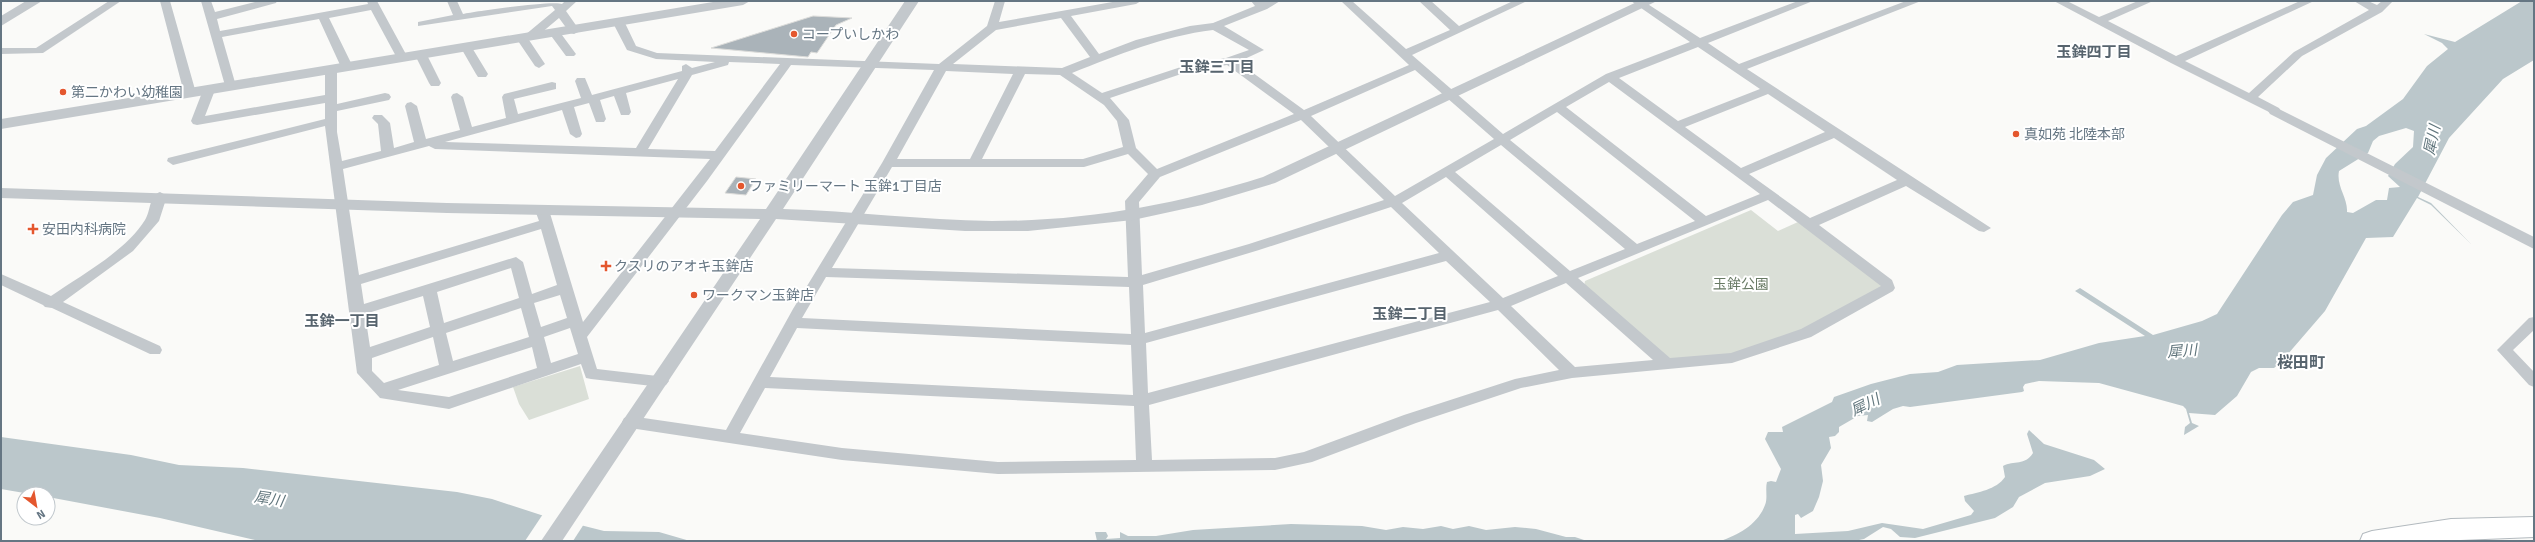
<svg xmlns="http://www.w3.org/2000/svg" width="2535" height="542" viewBox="0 0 2535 542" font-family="Signika,'Noto Sans JP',sans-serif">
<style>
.green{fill:#dadfd7}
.water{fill:#bbc7cb;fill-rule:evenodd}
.pier{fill:#fafaf8}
.building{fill:#aab3b9;stroke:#dcdcda}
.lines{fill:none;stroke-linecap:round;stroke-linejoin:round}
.secondary-casing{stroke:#b3babf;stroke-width:2}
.minor{fill:#c3c8cc;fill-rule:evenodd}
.tertiary{fill:#c3c8cc;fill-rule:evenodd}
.secondary{fill:#fff;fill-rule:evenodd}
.poi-dot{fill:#e4572e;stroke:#fff;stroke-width:1.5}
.labels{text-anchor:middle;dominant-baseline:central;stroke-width:4;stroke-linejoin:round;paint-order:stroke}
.poi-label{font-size:14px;fill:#657683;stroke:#fff;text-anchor:start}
.park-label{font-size:14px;fill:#687a64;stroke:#fff}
.neighbourhood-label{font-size:15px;font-weight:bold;fill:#57646e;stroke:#fff}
.water-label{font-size:15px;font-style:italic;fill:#60757c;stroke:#fff}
.quarter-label{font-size:16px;font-weight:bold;fill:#57646e;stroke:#fff}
</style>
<rect width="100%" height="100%" fill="#fafaf8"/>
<path class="green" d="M1751,210L1778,231L1798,222L1881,283V288L1803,331L1732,356L1671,361L1584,286L1585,281Z
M580,366L589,399L529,420L519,404L513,387Z"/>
<path class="water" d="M2522,1H2534V60L2503,79L2449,138L2418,197L2431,203L2472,245L2431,205L2417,198L2393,237L2366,238L2325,311L2282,361L2274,368H2259L2251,372L2237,396L2215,415L2189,413L2192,423L2199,426L2184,435L2185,427L2190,423L2186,409L2183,406L2099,383L2039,381L2025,384L2023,387L2024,391L2022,392L1910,407L1903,406L1893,409L1872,422L1867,421L1868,415L1858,416L1839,427V432L1835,436L1829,437L1831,448L1821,465L1823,481L1819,497L1813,511L1801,518L1798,514L1795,515V534L1848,531L1882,523L1923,529L1971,515L1974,511L1965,501L1964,496C1978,492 1996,490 2005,477L2003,466C2014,460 2025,466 2033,453L2027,434L2029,430L2044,444L2094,460L2105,469L2090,476L2045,483L2019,497L2013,507L1995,518L1915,538L1900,537L1891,529L1883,527L1864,539L1854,541H1720C1739,535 1758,524 1765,505C1768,498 1765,489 1767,482L1771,481L1776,482L1781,469L1765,439L1768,432H1783L1782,427L1832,402L1834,397L1871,384L1910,374L1938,372L1957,365L2040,360L2099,343L2145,336L2075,291L2080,288L2153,335L2202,321L2217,314L2282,215L2293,202L2313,195L2317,175L2326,158L2357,129L2366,126L2403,99L2427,66L2448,49L2442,43L2424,34L2455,42ZM2406,128L2414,131L2413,147L2395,164L2388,176L2400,187L2389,188L2387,200H2376L2353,213L2347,212C2348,198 2336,186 2339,171L2368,153L2373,141L2379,136Z
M1,437L131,455L179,465L243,468L457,492L492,499L541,515L604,531L659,532L690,541H259L160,518L48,497V494H30L1,489Z
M1291,524L1362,526L1386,530L1403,527L1423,529L1441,526L1453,529L1469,526L1486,530L1515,527L1536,529L1566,537H1575L1587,541H1097L1095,532H1106L1108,536L1106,539L1120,538V532L1128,536H1156L1193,530Z"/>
<path class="pier" d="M543,514L584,524L573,541H525Z"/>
<path class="building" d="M813,16L852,18L836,25L817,53L811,52L808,57L711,48Z
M736,177L756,179L746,195L725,193Z"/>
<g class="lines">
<defs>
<path id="secondary" d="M2534,517V537L2436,541H2360L2363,534L2372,531L2451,519Z"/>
</defs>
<use href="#secondary" class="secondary-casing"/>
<path class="minor" d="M109,1H121L43,53L1,54V48H36Z
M160,1H170L196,93L194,96H186L184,93Z
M201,1H211L215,12L259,1H277L276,3L217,19L220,31L368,4L367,1H377L408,58L406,60H398L371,10L329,18L353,67L347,71L341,67L319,19L222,37L236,86L234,89H226Z
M447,1H457L463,14C478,11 555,0 562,4L565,1H577L566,11L580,31L574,34L570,33L559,18L534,39L529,40L545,64L539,68L535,66L516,38L518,36L525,35L555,10L552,6L418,26V22L453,15Z
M995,1H1005L999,22L1118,1H1141L1136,4L1071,16L1099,54L1136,40L1190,26L1213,23L1255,6L1251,1H1280L1267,9L1224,26L1264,50L1238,62L1304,110L1409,65L1341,1H1352L1406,49L1450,30L1419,1H1431L1459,26L1513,1H1527L1412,55L1503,134L1606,74L1690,42L1631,1H1643L1700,38L1798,1H1813L1708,43L1739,64L1906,1H1921L1747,69L1991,228L1984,232L1979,231L1906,186L1819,225L1892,280L1895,288L1893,291L1811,337L1732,363L1572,378L1521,388L1416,423L1312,462L1275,470L998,474L842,460L630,428L624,426L622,422L624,418L630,416L726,430L793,309L882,163L934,70L791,65L707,181L587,337L597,369L666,377L669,381L666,385L661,387L591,379L586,378L581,364L449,409L380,398L357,373L325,126L173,165L167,161L168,158L325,119V103L197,125L193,124L191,121L203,90L209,86L215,90L205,116L325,95V70L331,66L337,70V104L385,93L389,94L391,97L389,100L337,111V132L342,161L381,151L378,124L372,118L374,115H382L390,123L394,148L414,142L405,106L407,103L411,102L417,106L426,139L460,130L451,97L453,94L457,93L463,97L472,127L506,118L502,97L504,94L552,82L556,83V89L514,99L518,114L581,98L575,81L577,78H585L592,95L682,71V66L686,64L692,68L715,62L656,59L627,50L613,23L619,20L625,23L636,46L657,53L939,64L987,26ZM1061,18L1090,57L1062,68L953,64L996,30ZM1213,30L1249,50L1226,58L1184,66L1102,93L1072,73C1118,55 1163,36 1213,30ZM1698,47L1760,89L1678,121L1619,78ZM729,62L780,64L715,151L648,149L692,75L728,65ZM1227,65L1294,114L1157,169L1136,148L1129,120L1110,98L1190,71ZM1415,70L1494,139L1395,196L1311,116ZM946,71L1013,74L970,159H897ZM1025,74L1060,75L1104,105L1117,121L1123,147L1083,159H982ZM678,79L636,148L445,142L562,110L570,134L576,138L580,137L582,134L574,107L589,103L596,122H604L606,119L600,100L614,96L621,115H629L631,112L626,93ZM1609,82L1760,194L1706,216L1566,107ZM1768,94L1825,132L1741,168L1685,127ZM1557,112L1695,221L1637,244L1510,140ZM1301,120L1384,200L1249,244L1142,275L1139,202L1160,177ZM1834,138L1897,180L1810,218L1749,174ZM1501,145L1625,249L1570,271L1455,172ZM429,146L435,149L710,159L583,322L549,210L542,206L535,210L539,221L359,275L343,169ZM1128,154L1148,174L1125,201L1128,277L832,268L892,167H1084ZM1446,177L1558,276L1503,298L1402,203ZM1768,200L1881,286L1801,329L1731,353L1670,358L1578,278ZM1391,207L1439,253L1145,333L1143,285L1259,250ZM541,229L557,285L532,294L523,262L516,257L364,304L361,284ZM1446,261L1490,302L1148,393L1146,343ZM511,268L519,298L444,323L437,292ZM826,277L1129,287L1131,334L802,318ZM1566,283L1653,360L1575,367L1511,306ZM560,295L567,318L541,327L534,303ZM423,296L430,327L370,347L365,314ZM521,308L529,337L453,361L446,333ZM1498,310L1559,370L1515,379L1404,415L1304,452L1275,458L1152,460L1149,405ZM570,328L578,354L551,363L544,337ZM797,328L1131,345L1133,395L770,377ZM433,337L439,365L384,383L372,371V358ZM532,347L537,368L449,397L398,390ZM765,388L1134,406L1136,460L998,462L842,448L740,433Z
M2054,1H2067L2099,17L2138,1H2153L2108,21L2176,56L2300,1H2314L2185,61L2249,93L2294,52L2369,10L2354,1H2368L2377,5L2382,1H2393L2382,12L2302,56L2258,97L2279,108L2281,111L2275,115L2171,63Z
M555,30L559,31L576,54L574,56H566L549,33Z
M467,45L471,46L488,74L486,77H478L476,74L461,48Z
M421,52L427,55L441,83L439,86H431L429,83L415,55Z
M160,192L167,196L159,221L133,251L63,302L160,346L162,350L160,354H150L52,308L45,307L43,305L1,285V274L51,296C80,276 126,251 145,220C151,211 149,195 160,192Z
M2534,317V330L2513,350L2534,372V387L2529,385L2497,350L2529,318Z"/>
<path class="tertiary" d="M26,1H42L1,26V16Z
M719,1H750L743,5L1,129V119Z
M905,1H919L783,209C853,211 922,220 992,221C1085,221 1175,205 1263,177L1639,1H1657L1275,183L1202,205L1133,220L1028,231H965L776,219L562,541H541L760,219L447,213L1,198V188L447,203L766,209Z
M2275,107L2534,237V249L2270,114L2268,111Z"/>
<use href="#secondary" class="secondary"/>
</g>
<g class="poi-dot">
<circle cx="794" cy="34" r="4"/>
<circle cx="63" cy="92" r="4"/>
<circle cx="2016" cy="134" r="4"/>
<circle cx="741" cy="186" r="4"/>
<path d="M31 223h4v4h4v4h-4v4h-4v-4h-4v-4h4z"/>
<path d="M604 260h4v4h4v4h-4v4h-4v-4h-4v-4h4z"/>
<circle cx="694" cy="295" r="4"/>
</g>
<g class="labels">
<g class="poi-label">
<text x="802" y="34">コープいしかわ</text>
<text x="71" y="92">第二かわい幼稚園</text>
<text x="2024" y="134">真如苑 北陸本部</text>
<text x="749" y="186">ファミリーマート 玉鉾1丁目店</text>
<text x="42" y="229">安田内科病院</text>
<text x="614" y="266">クスリのアオキ玉鉾店</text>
<text x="702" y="295">ワークマン玉鉾店</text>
</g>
<g class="park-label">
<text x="1741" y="284">玉鉾公園</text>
</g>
<g class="neighbourhood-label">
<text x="2094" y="52">玉鉾四丁目</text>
<text x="1217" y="67">玉鉾三丁目</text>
<text x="1410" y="314">玉鉾二丁目</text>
<text x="342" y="321">玉鉾一丁目</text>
</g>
<g class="water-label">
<text transform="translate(2432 140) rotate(-78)">犀川</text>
<text transform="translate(2182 351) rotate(-5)">犀川</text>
<text transform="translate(1865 405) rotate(-26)">犀川</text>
<text transform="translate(269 499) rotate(9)">犀川</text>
</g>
<g class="quarter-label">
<text x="2301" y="363">桜田町</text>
</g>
</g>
<rect width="2535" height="542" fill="none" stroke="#657683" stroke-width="4"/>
<g transform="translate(36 506) rotate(149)"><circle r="19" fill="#ffffff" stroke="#c1c8cd"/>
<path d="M0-3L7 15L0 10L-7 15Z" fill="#e4572e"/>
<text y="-6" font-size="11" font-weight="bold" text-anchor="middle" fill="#657683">N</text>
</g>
</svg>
